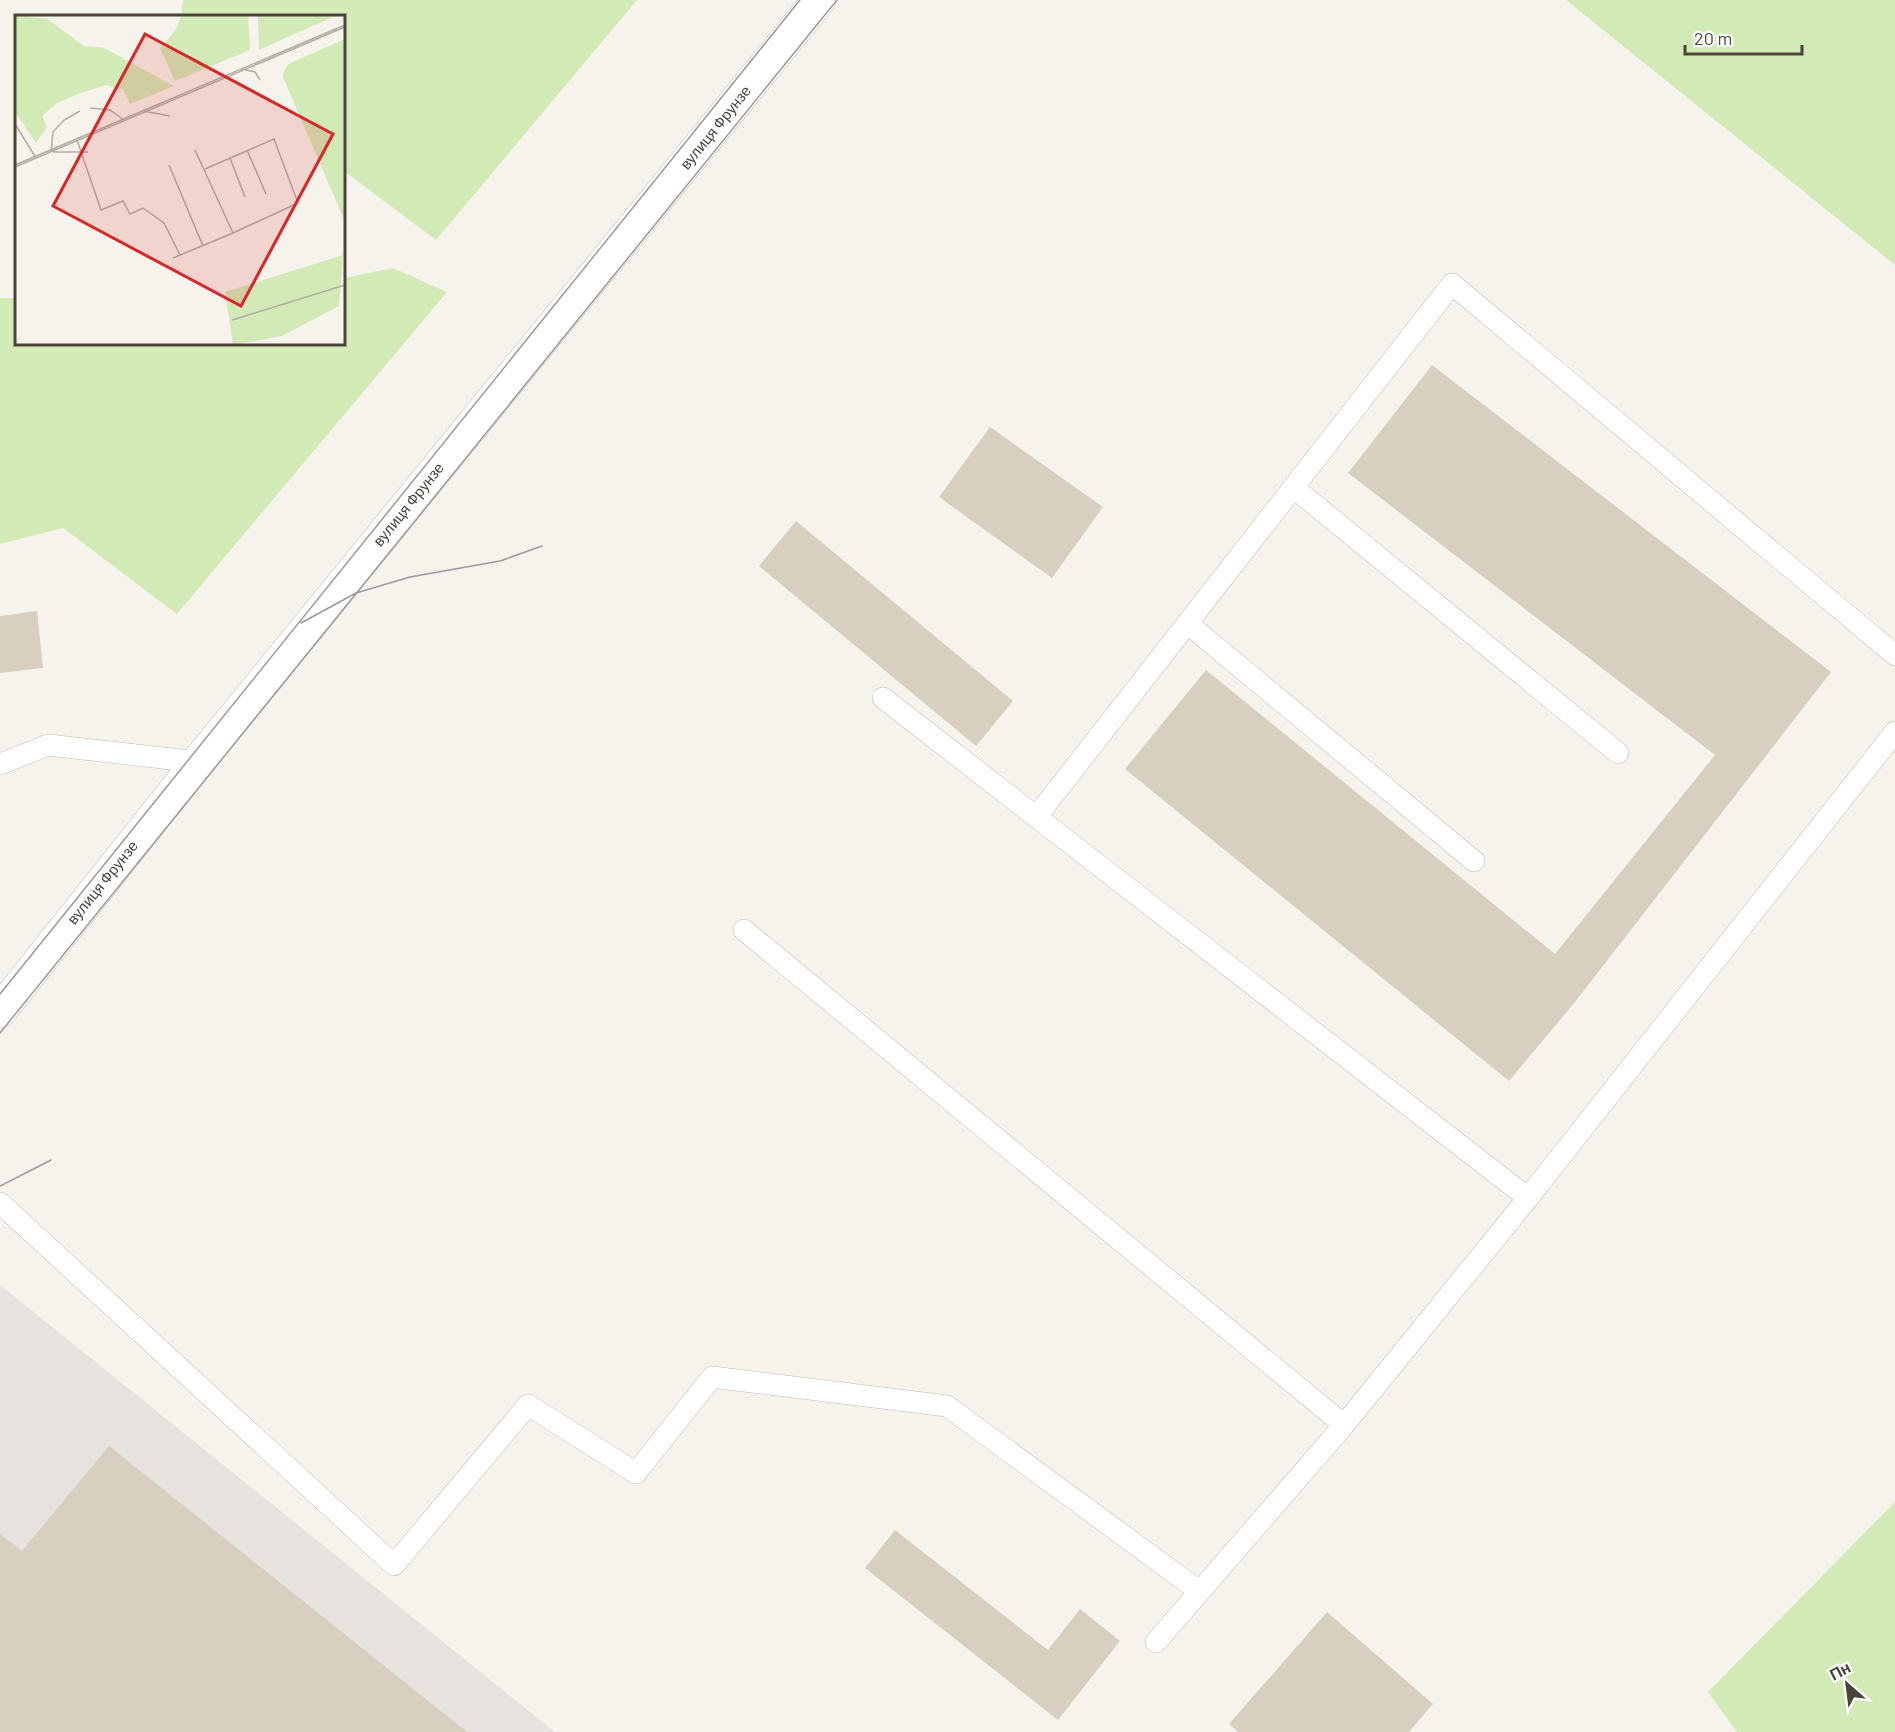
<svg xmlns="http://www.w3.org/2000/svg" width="1895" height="1732" viewBox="0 0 1895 1732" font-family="Barlow,sans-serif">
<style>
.industrial{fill:#e6e2dd}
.green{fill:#d2eab5}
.building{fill:#d8cfc1}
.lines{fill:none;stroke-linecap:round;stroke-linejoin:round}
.lane-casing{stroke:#c2bbae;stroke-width:22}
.street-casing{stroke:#c2bbae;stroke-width:34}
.lane{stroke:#fff;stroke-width:21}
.street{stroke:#fff;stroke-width:33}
.tram{stroke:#9a9a9a;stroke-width:1.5}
.labels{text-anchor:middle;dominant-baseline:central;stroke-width:6;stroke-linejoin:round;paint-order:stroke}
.street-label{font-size:15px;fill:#4b4439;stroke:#fff}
.inset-road{fill:none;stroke:#b2ada4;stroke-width:1.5}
.view{fill:#d62828;fill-opacity:0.15;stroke:#d62828;stroke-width:3}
.inset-edge{fill:none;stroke:#4b4439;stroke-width:3}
</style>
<rect width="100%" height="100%" fill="#f6f3ec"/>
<path class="industrial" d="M0,1285L555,1732H0Z"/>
<path class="green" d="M183,0H637L436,240L344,171V16H181Z
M1566,0H1895V265Z
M393,268L447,292L177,614L63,528L0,544V298H16V344H344V278Z
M1895,1502V1732H1737L1708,1692Z"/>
<path class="building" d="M1432,365L1831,672L1575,1002L1509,1081L1125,769L1206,670L1555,954L1715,755L1348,473Z
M990,427L1103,507L1052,578L939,497Z
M796,521L1013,701L976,746L759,566Z
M37,611L43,668L0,673V616Z
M109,1446L467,1732H0V1534L22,1551Z
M895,1530L1048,1650L1080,1609L1120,1641L1058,1720L865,1568Z
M1327,1612L1433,1704L1409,1732H1238L1229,1724Z"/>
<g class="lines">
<defs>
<path id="lane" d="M1293,487L1618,753
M1187,623L1474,861
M883,698L1528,1198L1344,1425L1156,1642
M0,764L48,745L198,762
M1037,816L1452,284L1895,655
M744,930L1344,1425
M1528,1198L1895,732
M0,1203L394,1565L528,1405L636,1473L712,1377L947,1406L1199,1591"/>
<path id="street" d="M0,1011L198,762L819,0"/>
</defs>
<use href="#lane" class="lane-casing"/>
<use href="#street" class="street-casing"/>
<use href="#lane" class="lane"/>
<use href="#street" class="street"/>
<path class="tram" d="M301,623L356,593L410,577L500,561L542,546
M0,994L800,0
M0,1033L837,0
M0,1186L51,1160"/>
</g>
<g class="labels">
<g class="street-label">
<text transform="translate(715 127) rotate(-51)">вулиця Фрунзе</text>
<text transform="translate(408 504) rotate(-51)">вулиця Фрунзе</text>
<text transform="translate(102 882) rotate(-51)">вулиця Фрунзе</text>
</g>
</g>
<g transform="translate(15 15)">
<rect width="330" height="330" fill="#f6f3ec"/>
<path d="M0,0L32,4L69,31L89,33L159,71L115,89L108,74L91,70L66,78L42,88L27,101L32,112L21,128L0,97ZM167,0H233L235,35L160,66L145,33L160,16ZM243,0H322L244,35ZM330,24V207L267,60L273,49ZM328,240L324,291L267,321L218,330L210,277Z" fill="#d2eab5"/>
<path class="inset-road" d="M226,54L240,57L245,65M75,93L95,95L109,105M128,96L155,101M0,109L21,143M62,125L86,195L108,186L115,199L128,193L149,208L165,240M232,135L251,179M36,137L38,117L49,105L65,96M38,137H73M215,143L230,182M0,150L330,10M154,150L188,231M0,152L330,12M190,154L259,124L283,188L218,218M158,243L218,218L180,135M217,305L330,270"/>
<path class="view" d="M130,19L318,119L226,291L38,191Z"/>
<rect width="330" height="330" class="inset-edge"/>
</g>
<g transform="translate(1847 1684) rotate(332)" stroke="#ffffff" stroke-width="4.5" paint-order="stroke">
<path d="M0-4.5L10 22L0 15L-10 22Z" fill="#4b4439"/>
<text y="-9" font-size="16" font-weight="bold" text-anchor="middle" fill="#4b4439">Пн</text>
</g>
<path d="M1685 45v9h117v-9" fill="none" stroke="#4b4439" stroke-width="3"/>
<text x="1694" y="45" font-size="18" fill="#4b4439" stroke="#ffffff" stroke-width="4.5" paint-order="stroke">20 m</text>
</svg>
